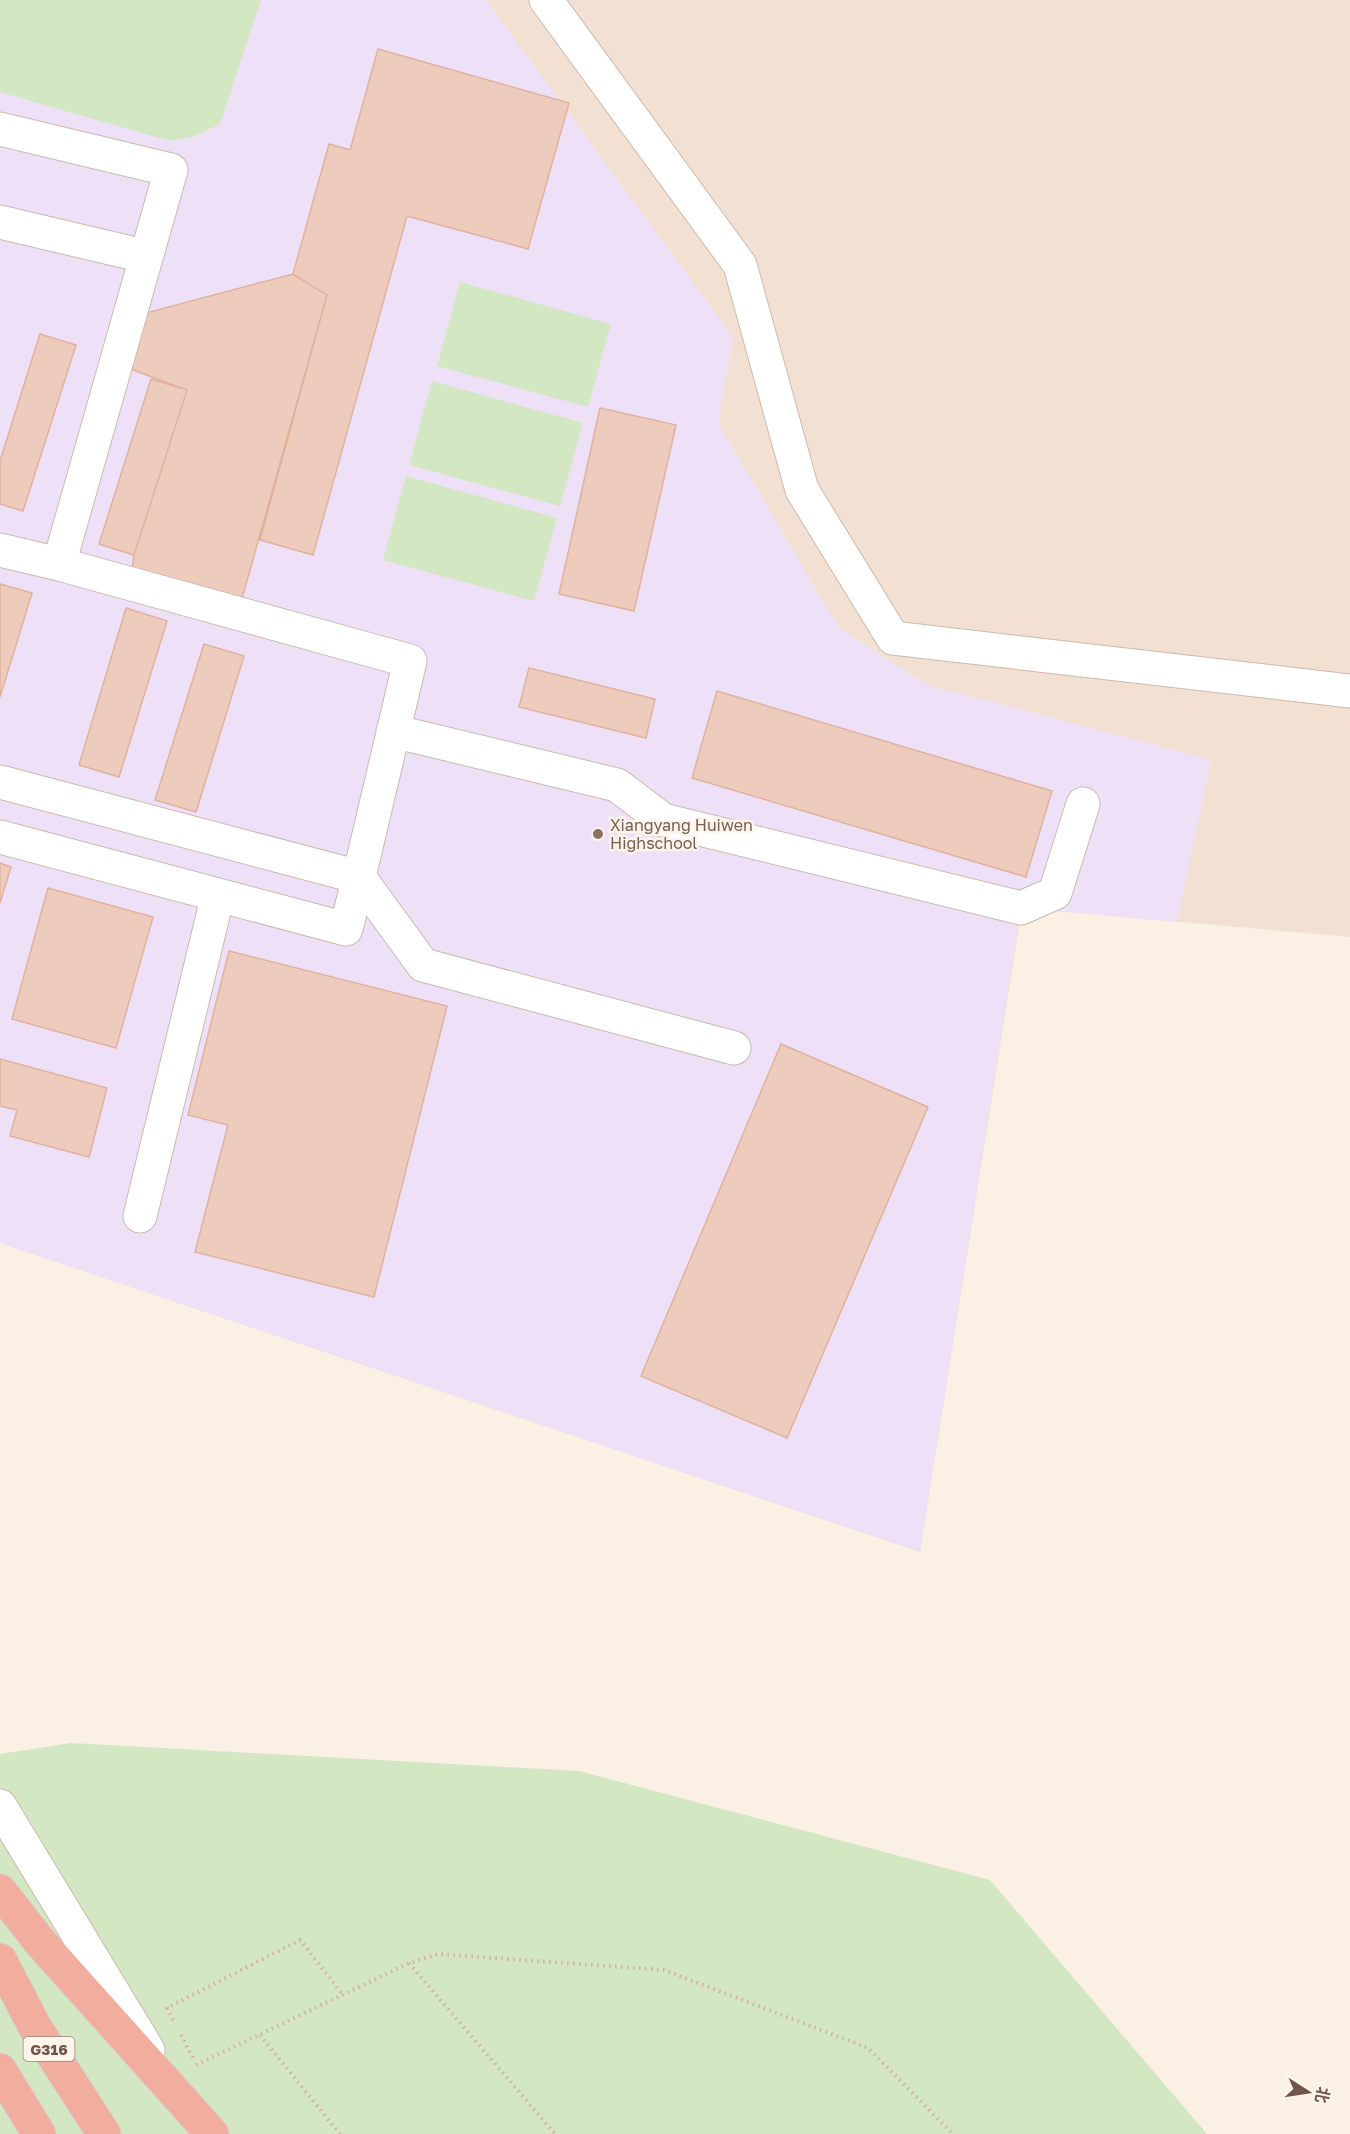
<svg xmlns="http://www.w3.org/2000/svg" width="1350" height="2134" viewBox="0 0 1350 2134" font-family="'Golos Text','Noto Sans SC',sans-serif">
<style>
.residential{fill:#f2e1d2}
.education{fill:#ede0f7}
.green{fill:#d4e7c3}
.building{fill:#eeccbd;stroke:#e0b29e;stroke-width:1.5}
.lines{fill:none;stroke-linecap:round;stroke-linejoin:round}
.minor-casing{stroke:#cdb9ae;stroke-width:35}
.highway-casing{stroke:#d7cfcd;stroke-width:35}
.path{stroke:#d3b0a0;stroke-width:4;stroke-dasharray:1.5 4.5;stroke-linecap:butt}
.minor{stroke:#fff;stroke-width:33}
.highway{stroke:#f1ad9e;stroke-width:33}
.education-dot{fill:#8d6e63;stroke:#fef4e9;stroke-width:2}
.labels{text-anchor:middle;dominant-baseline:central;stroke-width:5;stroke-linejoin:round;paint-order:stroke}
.shield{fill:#fef4e9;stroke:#9b857a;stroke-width:1.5}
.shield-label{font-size:15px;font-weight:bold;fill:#71554b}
.education-label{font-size:16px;fill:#785e54;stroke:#fef4e9;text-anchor:start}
</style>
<rect width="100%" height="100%" fill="#faf0e3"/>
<path class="residential" d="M0,0H1350V937L1022,908L920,1552L0,1243Z"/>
<path class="education" d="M0,0H486L733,337L718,423L839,628L928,685L1211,760L1177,922L1021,908L920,1552L0,1243Z"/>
<path class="green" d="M0,0H261L220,124L193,137L170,141L0,92Z
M460,282L611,324L588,407L437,366Z
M432,381L583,423L560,506L409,465Z
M406,476L557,518L534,601L383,560Z
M71,1743L579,1771L990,1880L1207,2134H0V1754Z"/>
<path class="building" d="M378,49L569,103L528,249L407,216L313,555L260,540L327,295L293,274L329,144L350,150Z
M293,274L327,295L238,613L130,583L134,555L187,390L114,363L127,318Z
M40,334L76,345L23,511L0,504V461Z
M151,379L187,390L134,555L99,544Z
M600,408L676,425L634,611L559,594Z
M0,584L32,593L0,697Z
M126,608L167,621L119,777L79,765Z
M204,644L244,656L196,812L155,800Z
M529,668L655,699L646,738L519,707Z
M717,691L1052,791L1026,877L692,778Z
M0,863L11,867L0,903Z
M48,888L153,917L116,1048L12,1019Z
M229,951L447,1006L374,1297L195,1252L228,1125L188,1115Z
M781,1044L928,1107L787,1438L641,1376Z
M0,1059L107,1088L89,1157L10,1136L17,1110L0,1106Z"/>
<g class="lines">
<defs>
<path id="minor" d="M546,0L740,265L802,490L893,638L1350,691
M0,129L171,170L59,564
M0,222L144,256
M0,550L59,564L410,661L359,877L0,782
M393,731L617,785L663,820L1021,908L1055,893L1083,804
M0,837L346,929L359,877
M359,877L423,965L734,1048
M140,1216L218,895
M0,1806L148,2050"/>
<path id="highway" d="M0,1891L40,1942L212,2134
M0,1960L35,2027L104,2134
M0,2070L39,2134"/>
</defs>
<use href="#minor" class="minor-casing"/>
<use href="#highway" class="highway-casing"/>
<path class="path" d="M409,1963L555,2134
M173,2020L167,2008L300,1940L343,1995
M181,2035L194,2060
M260,2035L340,2134
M196,2065L409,1963L438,1954L664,1970L868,2048L953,2134"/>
<use href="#minor" class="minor"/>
<use href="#highway" class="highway"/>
</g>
<circle class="education-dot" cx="598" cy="834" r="6"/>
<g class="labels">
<rect class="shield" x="23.5" y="2037" width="51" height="24" rx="4.5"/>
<g class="shield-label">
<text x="49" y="2049">G316</text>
</g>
<g class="education-label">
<text x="610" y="825">Xiangyang Huiwen<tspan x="610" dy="18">Highschool</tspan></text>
</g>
</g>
<g transform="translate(1308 2092) rotate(102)" stroke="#fef4e9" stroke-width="4.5" paint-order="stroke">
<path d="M0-4.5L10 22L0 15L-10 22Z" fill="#71554b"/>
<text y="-9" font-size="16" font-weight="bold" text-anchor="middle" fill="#71554b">北</text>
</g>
</svg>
